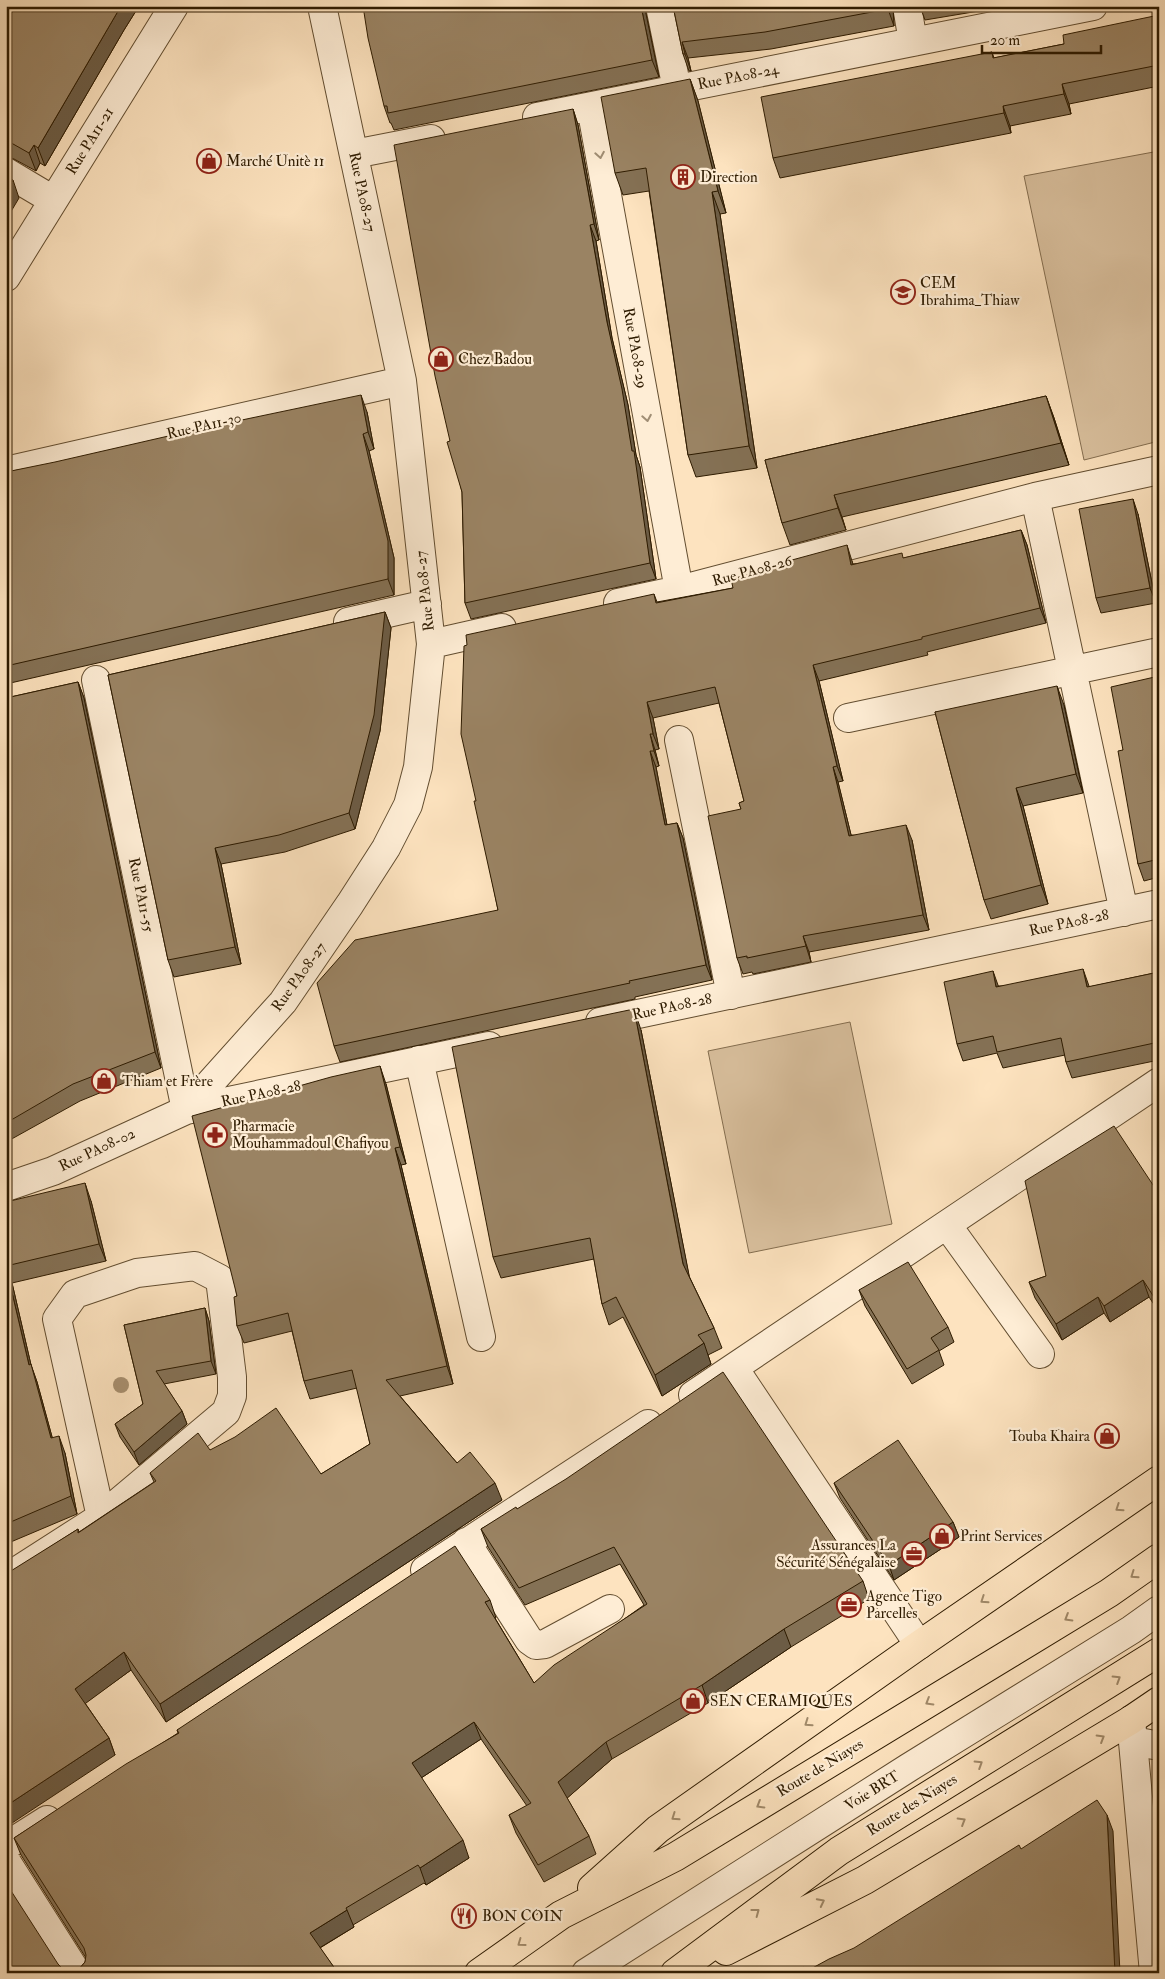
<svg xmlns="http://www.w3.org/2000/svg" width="1165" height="1979" viewBox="0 0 1165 1979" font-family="'IM FELL Double Pica',serif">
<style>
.garden{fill:#dac19f;stroke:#846e50}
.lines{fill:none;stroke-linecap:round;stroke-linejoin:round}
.minor-casing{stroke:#624d30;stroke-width:30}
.major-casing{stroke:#2e1b00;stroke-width:30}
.minor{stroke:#feedd5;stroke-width:28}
.major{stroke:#fde3bf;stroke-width:28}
.tree{fill:#a89070}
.wall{fill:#847155;stroke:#2e1b00}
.shaded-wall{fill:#6c5c45;stroke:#2e1b00}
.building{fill:#9a8363;stroke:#2e1b00}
.oneway{stroke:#a08e75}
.oneway2{stroke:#a08969}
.labels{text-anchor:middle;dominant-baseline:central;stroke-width:4.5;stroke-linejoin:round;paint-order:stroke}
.street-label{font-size:15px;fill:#2e1b00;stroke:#feedd5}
.poi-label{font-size:15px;fill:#2e1b00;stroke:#feedd5;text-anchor:start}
</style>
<rect width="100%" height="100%" fill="#fde3bf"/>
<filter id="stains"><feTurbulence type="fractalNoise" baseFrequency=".004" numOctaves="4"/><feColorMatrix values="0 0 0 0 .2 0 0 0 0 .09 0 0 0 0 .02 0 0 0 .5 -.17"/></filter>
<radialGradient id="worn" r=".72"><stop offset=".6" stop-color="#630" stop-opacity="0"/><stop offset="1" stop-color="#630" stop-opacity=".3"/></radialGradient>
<path class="garden" d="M1159,151V441L1084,460L1024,176Z
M850,1022L892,1224L749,1253L708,1051Z"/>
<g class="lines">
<defs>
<path id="minor" d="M660,6L677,89
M907,6L913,42
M591,107L679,590
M537,117L1093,6
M354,154L431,139
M6,172L53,200
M6,277L174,6
M6,471L402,381
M1035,497L1124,912
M618,603L679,590L1035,497L1159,470
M348,622L427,604
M431,644L502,628
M96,680L186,1110
M848,718L1159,652
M679,740L731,995
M600,1022L1159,904
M419,1060L481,1337
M186,1110L283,1002L350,904L386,848L408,805L418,767L431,644L402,381L322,6
M6,1187L53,1171L186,1110L489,1046
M947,1225L1040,1354
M734,1368L919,1645
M693,1395L1159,1082
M466,1542L529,1640L536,1645L545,1644L610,1609
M425,1570L648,1424
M6,1578L101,1517L226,1412L232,1396V1377L220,1279L195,1266L137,1273L75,1294L57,1319L101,1517
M1131,1720L1154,1973
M1134,1741L1159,1746
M6,1846L47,1820
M6,1861L77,1973
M586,1973L908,1768L1131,1630L1159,1610"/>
<path id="major" d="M592,1888L658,1829L919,1645L1159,1480
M726,1951L865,1880L1131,1720L1159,1701
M479,1973L561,1915L675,1857L1109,1593L1159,1558
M675,1973L839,1851L1159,1652"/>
</defs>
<use href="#minor" class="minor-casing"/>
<use href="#major" class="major-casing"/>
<use href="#minor" class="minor"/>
<use href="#major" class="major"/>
</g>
<circle class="tree" cx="121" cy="1385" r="8"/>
<path class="wall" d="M6,6H139L124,30L45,166L40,163L36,171L14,159L6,157Z
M673,6H893L894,26L771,49L688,58L691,71H689L683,54Z
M920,6H1009L925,20Z
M645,9L659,77L394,130L391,123H390L384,106Z
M1159,15V86L1069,104L1071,114L1010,126L1011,133L780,178L773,158L992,52L994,58L1064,44Z
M690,79L698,101L726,213L720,214L757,468L696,477L688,455L649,191L623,195L615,173Z
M573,109L578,125L599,240L596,241L612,338L628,405L636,455L640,467L656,579L471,619L465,603L462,492L450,441Z
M1046,396L1054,418L1069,465L842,517L846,530L790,545L782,523L765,460Z
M367,412L374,449L369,451L394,558V595L6,684V472Z
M1138,514L1156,603L1101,613L1096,598Z
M1021,530L1027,545L1046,623L927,652L928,655L819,681L843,781L838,782L851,835L912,840L929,930L809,952L811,962L753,974L752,972L743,974L737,958L741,809L739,803L744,801L719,703L653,718L659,749L655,750L659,766L656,767L667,825L677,823L683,838L712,980L635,997V999L340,1062L334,1046L498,910L476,801L654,594L657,602L733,588L852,561L853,564L904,558Z
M385,612L391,628L380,731L355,829L285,852L221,864L241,964L174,977L168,960L108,675Z
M1159,676V877L1144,881L1138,864L1123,750Z
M78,682L84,698L161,1068L80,1101L8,1141L6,1142V698Z
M1064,705L1083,793L1023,806L1048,904L991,919L984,900L935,712Z
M1159,972V1060L1072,1078L1066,1062L1065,1055L1003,1068L997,1053L963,1061L957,1044L998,986L1089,987Z
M641,1030L689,1276L714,1328L722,1348L708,1355L711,1364L662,1396L623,1317L609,1325L602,1304L594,1259L501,1278L493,1257Z
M386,1084L406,1164L401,1165L453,1384L400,1396L457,1463L502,1500L166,1722L131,1670L85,1703L109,1738L115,1755L8,1574L78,1529L79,1532L154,1482L150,1473L210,1450L321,1474L370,1444L357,1388L310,1399L304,1381L292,1331L244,1343L237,1326V1296Z
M1159,1194V1312L1149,1297L1110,1322L1104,1313L1062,1340L1035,1298L1029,1282L1046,1276Z
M91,1201L106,1261L12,1283L31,1365L37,1382L52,1437L65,1453L77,1514L6,1544V1202Z
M859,1290L948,1327L954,1342L939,1351L944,1365L912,1384L865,1306Z
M205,1308L209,1321L216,1374L164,1384L182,1411L187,1424L139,1465L120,1437L115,1424L143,1404L124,1325Z
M834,1483L953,1522L959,1537L894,1580L840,1498Z
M517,1509L863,1581L869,1599L791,1647L708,1703L612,1759L567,1798L589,1836L596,1854L544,1882L516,1833L509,1815L527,1806L481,1739L421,1778L469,1858L426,1885L424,1883L353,1925L354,1927L320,1948L338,1973H6L58,1964L63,1969L71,1971L79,1969L85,1962L86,1958L21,1855L14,1838L178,1733L177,1730L490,1600L496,1618H495L534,1683L644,1605L620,1564L525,1605L488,1547L481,1529Z"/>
<path class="shaded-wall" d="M121,6H139L124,30L45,166L38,148Z
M641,6H645V9L659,77L652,60Z
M888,6H893L894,26L888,9Z
M682,42L688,58L691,71L685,54Z
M690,79L698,101L726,213L718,191Z
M1062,84L1069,104L1071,114L1064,94Z
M1003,106L1010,126L1011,133L1004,113Z
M573,109L578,125L599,240L594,224Z
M34,145L40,163L36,171L29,153Z
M13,180L19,198L6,220V191Z
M712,192L720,214L757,468L749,446Z
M590,225L596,241L612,338L628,405L636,455L640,467L656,579L650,563L607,322Z
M361,395L367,412L374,449L368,432Z
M1046,396L1054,418L1069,465L1061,443Z
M363,434L369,451L394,558V595L388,579Z
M834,495L842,517L846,530L838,508Z
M1133,499L1138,514L1156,603L1150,588Z
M1021,530L1027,545L1046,623L1040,608Z
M847,545L852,561L857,580L851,565Z
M385,612L391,628L380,731L355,829L349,813Z
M813,665L819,681L843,781L837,766Z
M78,682L84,698L161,1068L155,1052Z
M1057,686L1064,705L1083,793L1076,774Z
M647,702L653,718L659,749L653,734Z
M650,734L655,750L659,766L654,751Z
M650,751L656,767L670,841L665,825Z
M833,767L838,782L855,851L849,836Z
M1016,788L1023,806L1048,904L1041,885Z
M677,823L683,838L712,980L706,965Z
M906,825L912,840L929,930L923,915Z
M215,848L221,864L241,964L235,947Z
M803,936L809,952L811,962L806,946Z
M1083,969L1089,986L1093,1004L1087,987Z
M993,971L999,988L996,987Z
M634,1009L641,1030L691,1285L683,1264Z
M380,1066L386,1084L406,1164L400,1147Z
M395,1148L401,1165L453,1384L447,1366Z
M85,1183L91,1201L106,1261L99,1244Z
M6,1267L12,1283L31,1365L37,1382L57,1455L51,1438L29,1365Z
M1143,1280L1149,1297L1110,1322L1104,1306Z
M1098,1297L1104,1313L1062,1340L1056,1324Z
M205,1308L209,1321L216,1374L211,1361Z
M704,1343L711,1364L662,1396L655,1375Z
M182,1411L187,1424L139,1465L134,1452Z
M59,1436L65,1453L77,1514L71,1496Z
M495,1483L502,1500L166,1722L160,1704Z
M953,1522L959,1537L894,1580L889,1565Z
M784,1629L791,1647L708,1703L702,1685Z
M124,1652L131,1670L82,1706L75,1689Z
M474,1722L481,1739L418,1780L412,1763Z
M109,1738L115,1755L6,1827V1806Z
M606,1742L612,1759L565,1800L558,1782Z
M1107,1815L1113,1831L1120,1973H1115Z
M463,1840L469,1858L426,1885L420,1868Z
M347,1910L354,1927L316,1950L310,1933Z"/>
<path class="building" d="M6,6H121L38,148L34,145L29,153L6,140Z
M363,6H641L652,60L388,113L387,106H384L368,38Z
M673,6H888V9L765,32L682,42L685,54H683Z
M1159,15V65L1062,84L1064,94L1003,106L1004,113L773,158L761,97L992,52L993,58L1064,44L1063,35Z
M690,79L718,191L712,192L749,446L688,455L646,168L615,173L601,97Z
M573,109L594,224L590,225L607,322L622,389L632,451H634L650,563L465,603L462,492L447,442L450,441L435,376L394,145Z
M6,176L13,180L6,191Z
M361,395L368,432L363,434L388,541V579L6,666V472L55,462L199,429Z
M1046,396L1061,443L834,495L838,508L782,523L765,460Z
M1133,499L1150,588L1096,598L1079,509Z
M1021,530L1040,608L922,637V639L813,665L837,766L833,767L849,836L906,825L923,915L803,936L806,946L747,958V956L737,958L708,816L741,809L739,803L744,801L715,687L647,702L653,734H650L654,751H650L665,825L677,823L706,965L629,981L630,983L334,1046L317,983L355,940L498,910L474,801H476L461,734L464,646L467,645L466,635L654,594L656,603L733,588L731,579L793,564L792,560L847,545L851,565L902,553L903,558Z
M385,612L374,715L349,813L279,835L215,848L235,947L168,960L108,675Z
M1159,676V859L1138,864L1118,751L1123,750L1111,687Z
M78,682L155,1052L73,1084L6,1123V698Z
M1057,686L1076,774L1016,788L1041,885L984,900L935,712Z
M1083,969L1087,987L1159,972V1042L1066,1062L1061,1038L997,1052L993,1036L957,1044L944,982L993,971L996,987Z
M634,1009L683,1264L714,1328L698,1335L704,1343L655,1375L616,1297L602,1304L590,1238L493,1257L452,1047Z
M380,1066L400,1147L395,1148L447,1366L386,1380L457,1463L470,1452L495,1483L160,1704L124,1652L75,1689L109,1738L6,1806V1574L78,1529V1533L156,1481L150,1473L198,1433L210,1450L235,1437L276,1408L321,1474L370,1444L352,1370L304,1381L288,1313L237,1326L234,1297L237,1296L192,1116L331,1077Z
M1114,1126L1159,1194V1305L1143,1280L1104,1306L1098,1297L1056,1324L1029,1282L1046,1276L1025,1181Z
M85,1183L99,1244L6,1266V1202Z
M908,1262L948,1327L931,1338L939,1350L907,1369L859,1290Z
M6,1267L29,1365L31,1364L51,1438L59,1436L71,1496L6,1524Z
M205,1308L211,1361L156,1371L182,1411L134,1452L115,1424L143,1404L124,1325Z
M723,1372L863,1581L784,1629L702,1685L606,1742L558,1782L589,1836L538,1865L509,1815L531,1803L474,1722L412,1763L463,1840L420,1868L418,1865L346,1908L347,1910L310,1933L338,1973H6V1883L58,1964L63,1969L71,1971L79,1969L85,1962L86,1955L84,1948L14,1838L126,1764L179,1733L177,1730L455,1546L490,1600L485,1602L534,1683L554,1665L647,1604L614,1547L519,1588L481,1529L516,1507L517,1509L566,1479Z
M898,1440L953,1522L889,1565L834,1483Z
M1097,1800L1107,1815L1115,1973H797L804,1967L807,1971L829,1959L854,1948L1019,1845L1021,1849Z"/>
<defs><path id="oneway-chevron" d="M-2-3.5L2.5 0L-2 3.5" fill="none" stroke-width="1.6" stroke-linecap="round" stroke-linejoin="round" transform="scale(1.25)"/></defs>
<g class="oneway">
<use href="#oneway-chevron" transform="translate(600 155) rotate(80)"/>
<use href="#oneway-chevron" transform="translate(647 418) rotate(80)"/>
</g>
<g class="oneway2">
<use href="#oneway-chevron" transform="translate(1119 1508) rotate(146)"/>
<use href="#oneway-chevron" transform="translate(1134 1575) rotate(145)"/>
<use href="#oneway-chevron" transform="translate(984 1600) rotate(146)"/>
<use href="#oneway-chevron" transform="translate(1068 1618) rotate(149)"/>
<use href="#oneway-chevron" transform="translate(1117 1679) rotate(-32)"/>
<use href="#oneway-chevron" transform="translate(929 1702) rotate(149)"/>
<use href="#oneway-chevron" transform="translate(808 1723) rotate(145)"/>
<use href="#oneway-chevron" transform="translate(1101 1738) rotate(-31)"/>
<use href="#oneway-chevron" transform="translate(979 1764) rotate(-32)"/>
<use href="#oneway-chevron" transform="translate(760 1805) rotate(149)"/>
<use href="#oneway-chevron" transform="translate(675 1817) rotate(145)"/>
<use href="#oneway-chevron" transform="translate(962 1821) rotate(-31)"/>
<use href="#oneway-chevron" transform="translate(821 1902) rotate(-27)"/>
<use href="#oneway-chevron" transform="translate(756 1912) rotate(-37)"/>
<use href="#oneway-chevron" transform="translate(521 1943) rotate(144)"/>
</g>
<defs>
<symbol id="shop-ring" viewBox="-11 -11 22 22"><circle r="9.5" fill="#feedd5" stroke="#8f2418" stroke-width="1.5"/><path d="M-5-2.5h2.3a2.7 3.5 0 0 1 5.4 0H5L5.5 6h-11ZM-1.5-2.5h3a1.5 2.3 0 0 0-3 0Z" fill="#8f2418"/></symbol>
<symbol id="building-ring" viewBox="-11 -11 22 22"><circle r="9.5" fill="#feedd5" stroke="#8f2418" stroke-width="1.5"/><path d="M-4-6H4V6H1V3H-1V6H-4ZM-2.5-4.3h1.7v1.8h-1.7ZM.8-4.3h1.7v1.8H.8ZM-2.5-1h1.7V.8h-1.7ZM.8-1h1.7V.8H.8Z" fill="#8f2418"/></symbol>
<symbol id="school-ring" viewBox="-11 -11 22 22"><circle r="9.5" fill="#feedd5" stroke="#8f2418" stroke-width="1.5"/><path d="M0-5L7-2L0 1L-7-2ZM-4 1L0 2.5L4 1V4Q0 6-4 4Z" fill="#8f2418"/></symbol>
<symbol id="pharmacy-ring" viewBox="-11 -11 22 22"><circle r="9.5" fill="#feedd5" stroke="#8f2418" stroke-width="1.5"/><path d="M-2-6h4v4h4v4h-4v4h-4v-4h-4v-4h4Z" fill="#8f2418"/></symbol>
<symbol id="office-ring" viewBox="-11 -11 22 22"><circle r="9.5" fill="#feedd5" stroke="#8f2418" stroke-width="1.5"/><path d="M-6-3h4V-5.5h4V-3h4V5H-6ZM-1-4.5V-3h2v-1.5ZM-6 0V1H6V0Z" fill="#8f2418"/></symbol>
<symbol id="restaurant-ring" viewBox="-11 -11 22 22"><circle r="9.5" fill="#feedd5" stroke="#8f2418" stroke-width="1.5"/><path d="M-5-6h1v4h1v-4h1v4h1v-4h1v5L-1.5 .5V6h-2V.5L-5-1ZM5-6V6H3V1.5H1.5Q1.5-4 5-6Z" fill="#8f2418"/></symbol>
</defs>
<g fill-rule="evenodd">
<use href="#shop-ring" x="195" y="147" width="28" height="28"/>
<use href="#building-ring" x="669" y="163" width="28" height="28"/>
<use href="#school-ring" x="889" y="278" width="28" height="28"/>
<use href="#shop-ring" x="427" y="345" width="28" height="28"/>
<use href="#shop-ring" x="90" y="1067" width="28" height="28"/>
<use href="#pharmacy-ring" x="201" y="1121" width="28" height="28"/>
<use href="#shop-ring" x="1093" y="1422" width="28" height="28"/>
<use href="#shop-ring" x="928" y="1522" width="28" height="28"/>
<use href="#office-ring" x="900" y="1540" width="28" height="28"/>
<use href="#office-ring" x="835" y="1591" width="28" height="28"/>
<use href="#shop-ring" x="679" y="1687" width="28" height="28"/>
<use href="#restaurant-ring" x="450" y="1902" width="28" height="28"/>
</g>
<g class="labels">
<g class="street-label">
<text transform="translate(738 77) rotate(-11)">Rue PA08-24</text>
<text transform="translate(90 141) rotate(-58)">Rue PA11-21</text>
<text transform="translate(362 192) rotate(78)">Rue PA08-27</text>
<text transform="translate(635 348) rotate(80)">Rue PA08-29</text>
<text transform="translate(204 426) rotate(-13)">Rue PA11-30</text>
<text transform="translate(752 571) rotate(-15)">Rue PA08-26</text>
<text transform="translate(425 591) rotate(-96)">Rue PA08-27</text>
<text transform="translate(141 895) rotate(78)">Rue PA11-55</text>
<text transform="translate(1069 923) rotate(-12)">Rue PA08-28</text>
<text transform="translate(299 977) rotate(-54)">Rue PA08-27</text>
<text transform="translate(672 1007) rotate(-12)">Rue PA08-28</text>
<text transform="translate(261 1094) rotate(-12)">Rue PA08-28</text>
<text transform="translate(97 1150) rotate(-25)">Rue PA08-02</text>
<text transform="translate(820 1768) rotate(-31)">Route de Niayes</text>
<text transform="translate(872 1791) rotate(-32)">Voie BRT</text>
<text transform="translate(912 1805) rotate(-32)">Route des Niayes</text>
</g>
<g class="poi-label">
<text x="226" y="161">Marché Unitè 11</text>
<text x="700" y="177">Direction</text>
<text x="920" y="283">CEM<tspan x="920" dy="17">Ibrahima_Thiaw</tspan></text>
<text x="458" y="359">Chez Badou</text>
<text x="122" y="1081">Thiam et Frère</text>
<text x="232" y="1126">Pharmacie<tspan x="232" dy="17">Mouhammadoul Chafiyou</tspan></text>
<text x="1090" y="1436" text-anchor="end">Touba Khaira</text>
<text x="960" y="1536">Print Services</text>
<text x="896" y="1545" text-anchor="end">Assurances La<tspan x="896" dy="17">Sécurité Sénégalaise</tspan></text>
<text x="866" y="1596">Agence Tigo<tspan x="866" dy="17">Parcelles</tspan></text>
<text x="710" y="1701">SEN CERAMIQUES</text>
<text x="482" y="1916">BON COIN</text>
</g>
</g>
<rect width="1165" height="1979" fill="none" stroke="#fde3bf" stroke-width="25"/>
<rect x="8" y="8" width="1150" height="1964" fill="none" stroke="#2e1b00" stroke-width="2.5"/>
<rect x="12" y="12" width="1140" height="1954" fill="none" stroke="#2e1b00"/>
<path d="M982 45v8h119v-8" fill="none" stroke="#2e1b00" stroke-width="2.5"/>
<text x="990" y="45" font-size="15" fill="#2e1b00" stroke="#feedd5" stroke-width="4" paint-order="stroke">20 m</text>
<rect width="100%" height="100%" filter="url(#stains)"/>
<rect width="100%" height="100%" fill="url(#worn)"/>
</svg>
